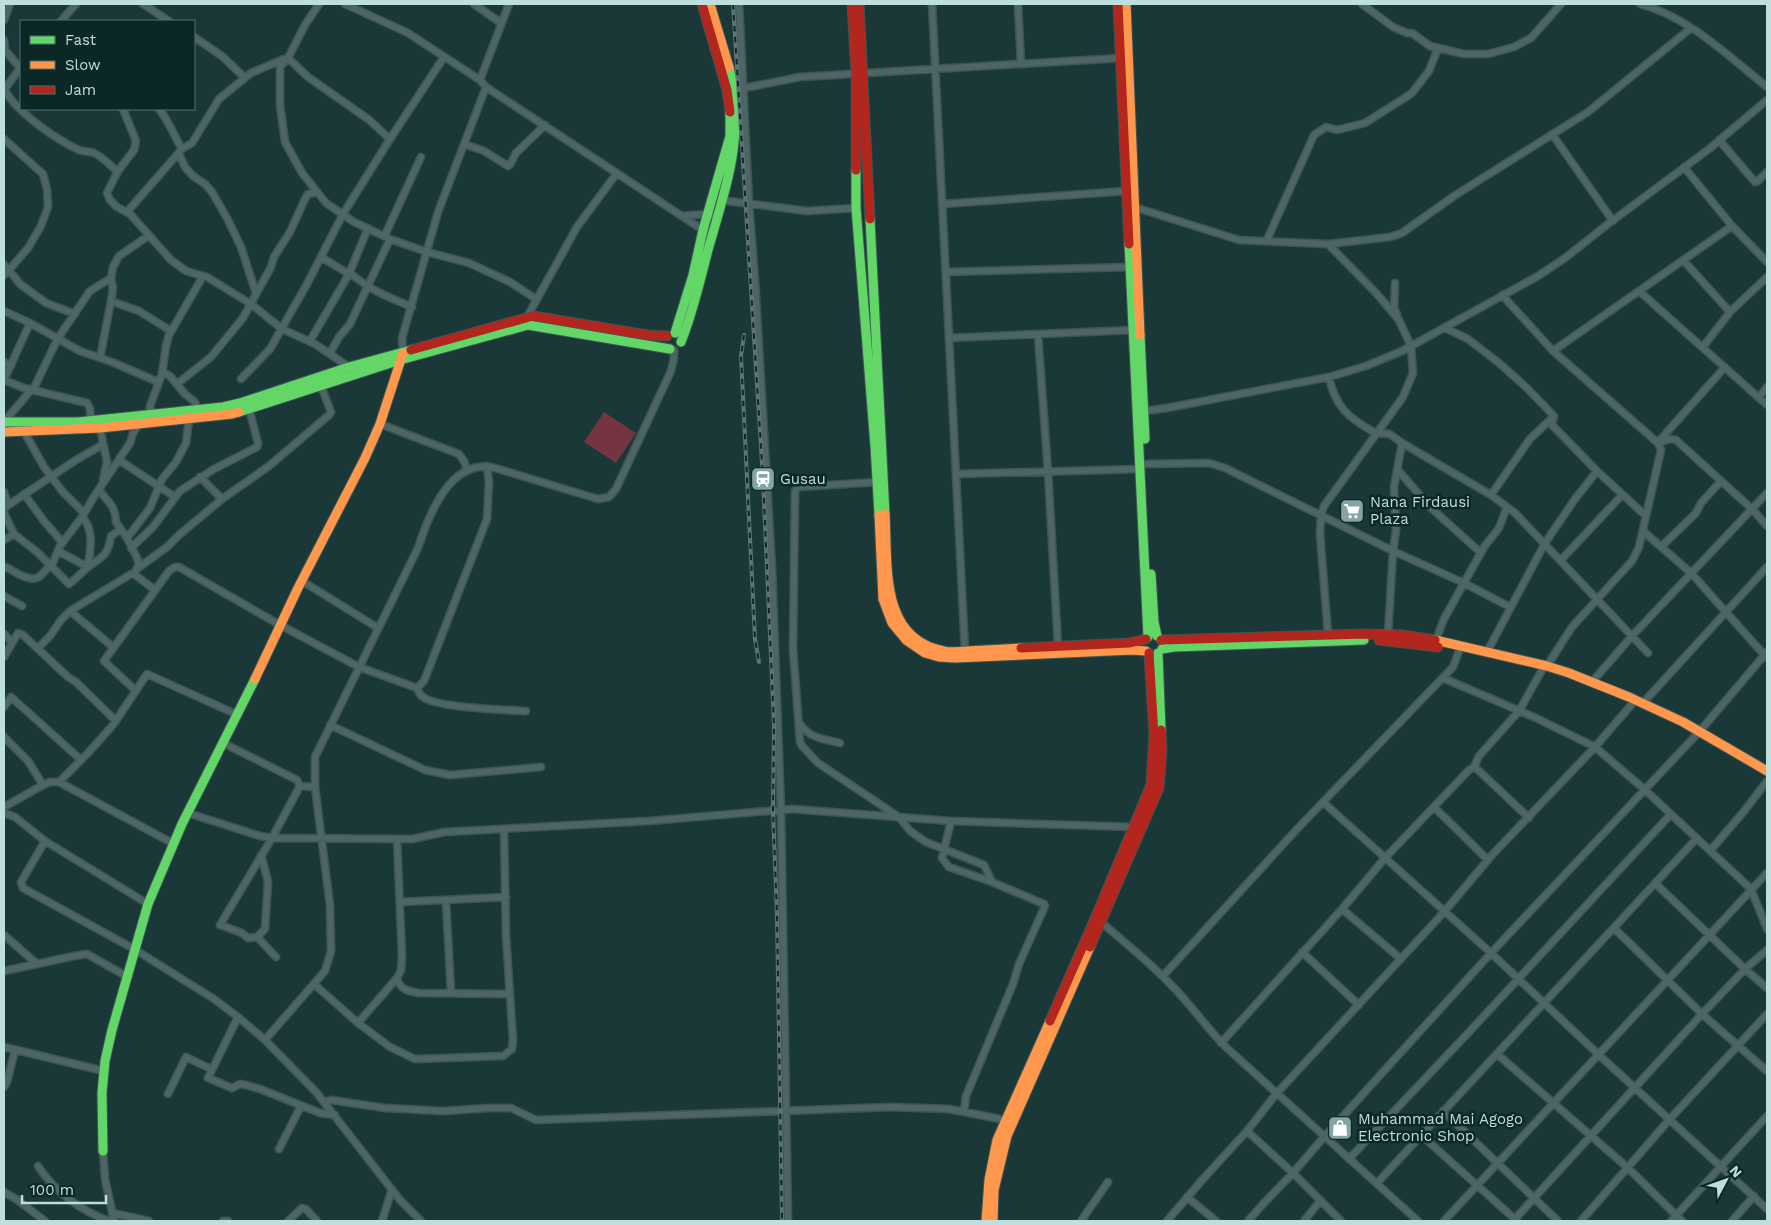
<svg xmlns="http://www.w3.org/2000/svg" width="1771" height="1225" viewBox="0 0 1771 1225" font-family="'Work Sans',sans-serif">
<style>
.green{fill:#743541}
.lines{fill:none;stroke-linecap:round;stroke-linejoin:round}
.street-casing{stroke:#3d5553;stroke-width:9}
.fast-casing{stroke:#3d5553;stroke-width:11}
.slow-casing{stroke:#3d5553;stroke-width:11}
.jam-casing{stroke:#3d5553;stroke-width:11}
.street{stroke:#4d6665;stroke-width:6}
.fast{stroke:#63d668;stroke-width:9}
.slow{stroke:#ff974d;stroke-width:9}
.jam{stroke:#b3261e;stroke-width:9}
.rail-casing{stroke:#5e7472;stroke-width:4}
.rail{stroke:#0b2827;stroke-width:2;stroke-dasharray:5.5;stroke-linecap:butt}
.labels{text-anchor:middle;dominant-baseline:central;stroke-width:5;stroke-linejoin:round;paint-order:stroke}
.poi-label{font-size:15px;fill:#bedfdd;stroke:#0b2827;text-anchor:start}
</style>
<rect width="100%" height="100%" fill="#1a3837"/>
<path class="green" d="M604,412L636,433L616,463L584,442Z"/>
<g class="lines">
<defs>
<path id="street" d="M143,4L169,21
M319,4L305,25L288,58L280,67V105L285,142L302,173L326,203L354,222L390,239L427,252L469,263L510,282L536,299
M345,4L408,33L480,80L486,87L703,230L713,234
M474,4L501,23
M739,4L749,204L755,280L772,568L781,810L788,1221
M932,4L965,651
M1018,4L1021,64
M1362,4L1393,27L1407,33H1412L1430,46L1464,54H1488L1514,47L1531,38L1561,4
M1640,4C1689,17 1728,56 1767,87
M4,20L10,4
M61,21L76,4
M194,37L222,56L245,78
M4,40L5,50L20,68
M480,80L509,4
M739,89L800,77L1121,58
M4,90L21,67
M5,90C15,111 57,140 79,150C84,152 89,151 94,153C103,157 110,166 118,171
M123,109L136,141L135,145L134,150L118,171L107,193L110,200L117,207L130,214L171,260L186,271L207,277L251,304L282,329L315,344L349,367
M159,109C169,121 174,136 182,149
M1552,134L1613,221
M4,139L43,174L47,189L48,207L41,226L28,248L9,270L20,284L46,303L75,314
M390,139L444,57
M1719,140L1755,182L1758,181L1767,172
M464,144L484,151L508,166L511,163L516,153L545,125
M179,154L185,167L193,176L205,184L212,192L227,218L241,247L256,293
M1684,167L1732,226L1767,262
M720,200L807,211L856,208
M942,204L1127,191
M1134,207L1239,240L1328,244L1390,237L1402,233L1454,196L1588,112L1691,28
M127,212L182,149L192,143L219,99L251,73L284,59
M682,216L707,214L718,217
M385,235L421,157
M1266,242L1314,135L1326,127L1337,130L1365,123L1403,99L1412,93L1429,71L1438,48
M1328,244L1377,294L1399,320L1411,346L1413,373L1403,397L1324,506L1321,515L1320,534L1328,634
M321,257L349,274H351C374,292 386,296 412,307
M1683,260L1730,312
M4,265L9,270L4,275
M946,272L1130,267
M1395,283L1394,308L1397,314
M1639,291L1767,405
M1502,295L1553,351L1658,443L1661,450L1639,547L1632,561L1572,627L1547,666
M111,301L139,311L171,331
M4,311L30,323L80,351L112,362L158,382
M527,317L577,227L617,173
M1445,328L1468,339L1499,363L1527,388L1554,416L1552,423L1553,426L1597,471L1646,516
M1038,335L1048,472L1058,646
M949,338L1133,330
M310,341L349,274L368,228
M1703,347L1730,312L1767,277
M1553,351L1732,226
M330,353L339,337L350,324L390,239
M403,353L402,338L438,212L486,87
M100,358L111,301L113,288L111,278L113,267L119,256L148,236
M4,362L11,366
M162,372L170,376L185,394L195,402L197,410
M1329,377C1335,406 1348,418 1374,432C1379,434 1384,433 1389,434C1393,436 1398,440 1402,443L1491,495L1515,513L1648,653
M241,379L270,349L307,284L343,214L390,139L368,119L308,77L288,58
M4,380L24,388L87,403L90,409L91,420
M4,380L30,323
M177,384L211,357L243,318L271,267L274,257L290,232L305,199L308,194L317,192
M33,390L58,338L90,291L111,278
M1759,397L1767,387
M1144,411L1167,408L1329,377L1366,366L1402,351L1538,276L1565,258L1608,224L1709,149L1767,100
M150,415V406L162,374L166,346L169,335L203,276
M4,422L31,390
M380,424L459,454L464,461L467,470
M100,428L107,462L103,480
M25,431L26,435L44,467L62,491L84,513
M1660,440L1725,367
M1658,443L1670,439L1676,440L1752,509L1767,526
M119,460L175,497
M1146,464L1209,463L1225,468L1393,551L1464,583L1510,607
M1397,469L1430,507L1481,553
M956,474L1141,469
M200,477L222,499
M877,482L798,487L795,491L793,649L800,742L802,746L818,763L899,817L910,831L926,842L984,865L992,882
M4,492L6,498L7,505
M24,494L44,521L62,542
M1491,495L1530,439L1552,418
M4,508L76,460L102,445
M4,513L14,534L4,540
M82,517C95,530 90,550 88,567
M1643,531L1691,573L1767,658
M14,534L37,552L69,584C76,579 81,573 88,567C102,557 108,556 111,536L120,530
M127,538L150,508L162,479L176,462L186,443L189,419
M1661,547L1696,513L1701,503L1721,481
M131,548L153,527L180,491L214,469L257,447L258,443L249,409
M58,551L82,564L89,565
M1561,560L1622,495
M4,568L6,567C14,571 30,583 39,577C43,574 47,568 50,565H52L60,546L82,517L95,495L122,455L130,443L133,433L140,423
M138,568L167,547L179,535L222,499L269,466L329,415L331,412L321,386
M134,574L155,590
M302,581L378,628
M4,596L22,606
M70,611L113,647
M4,634L12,642
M1388,635L1393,551L1396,530L1394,487L1402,443
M1436,640L1444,619L1484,547L1499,528L1507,507
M38,648L50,636L61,620L70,611L131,574H134L139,564L137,558L127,538L116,522L115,514L112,506L99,490
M1487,652L1545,543L1575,499L1597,471
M4,657L18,633L23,635L68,677L76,682L116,721
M1443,678L1536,718L1595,747L1644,789L1751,889L1767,929
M1592,682L1632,636L1767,493
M417,688C418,691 420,695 423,697C437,708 507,710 526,711
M135,690L104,661L169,571L175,567H179L280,625L359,667L417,688L424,681L487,519L489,482L487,466
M1643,703L1767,567
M4,707L11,697L80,759
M800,724C809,738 824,739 840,743
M330,725L425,770L450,775L541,767
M4,737L28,761L43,785
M223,743L297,780L300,786L315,787
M1474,767L1479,756L1519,711L1542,670
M59,782L88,753L113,725L147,674L238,715
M1323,802L1491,953L1599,1055L1767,1209
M4,807L43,785L50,782H59L174,844
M1434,807L1488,860
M4,813L15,817L45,841L148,904
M188,813L260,836L272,838L412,839L445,832L649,821L792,809L951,821L1134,827
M951,821L942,858L949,867L992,882L1044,904L1045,906L1019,964L1013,984L966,1096L964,1112
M45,841L21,882L23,888L134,949L214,999L238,1017L265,1040L316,1092L400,1200L421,1221
M1710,851L1745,810L1767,781
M261,855L268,881L265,929L257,937L248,938L242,933L220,925L272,838L300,786
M1655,883L1745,969L1767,988
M446,901L451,992
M400,902L506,897
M1342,909L1401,959
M1101,922C1130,947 1160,971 1185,1000C1200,1017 1212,1034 1228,1049L1418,1221
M1614,928L1702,1014L1767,1071
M260,934L259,939L276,957
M4,935L37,964
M1302,952L1359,1005
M4,971L74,956L87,954L126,976
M1163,976L1298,828L1453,667L1459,651
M397,978C400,990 408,991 419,993L510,994
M314,984L358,1023L390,1047L415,1059L503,1056L512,1049L513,1040L506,936L504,829
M238,1017L208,1078L232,1088L240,1084L246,1085L260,1089L320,1113L335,1115
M358,1023L397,978L401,970L402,957L397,839
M265,1040L325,971L331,951L330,905L315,787V757L418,548C429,514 451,457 495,468L598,499L609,497L616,489L671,371L674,358V350
M1221,1043L1342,909L1385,858L1469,770L1474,767L1476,768L1529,818
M4,1047L104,1071
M1497,1054L1628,1168L1682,1221
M4,1087L7,1082L15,1050
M168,1094L186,1057L211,1069
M324,1102L331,1100L385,1108L443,1111L489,1108H511L536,1120L890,1107L949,1109L1005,1120
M1443,1111L1558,1221
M1247,1131L1293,1173L1341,1221
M1421,1135L1517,1221
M279,1149L301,1106
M103,1151L105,1179L114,1221
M1349,1159L1470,1031L1671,814
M38,1166C54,1191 81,1211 109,1221
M1377,1183L1697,838
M4,1192L16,1199L45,1221
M1187,1197L1216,1221
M112,1213L149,1221
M223,1221H228
M288,1221L302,1208L306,1209L317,1221
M382,1221L392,1189
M1081,1221L1108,1182
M1167,1221L1203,1179L1247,1131L1277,1093L1445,911L1492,855L1595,747L1632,704
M1248,1221L1263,1204L1293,1173L1324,1137L1491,953L1700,731L1767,652
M1304,1221L1320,1201
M1444,1221L1767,873
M1513,1221L1702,1014L1745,969L1767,950
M1581,1221L1669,1120L1767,1014
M1671,1221L1767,1116
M1732,1221L1754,1196"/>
<path id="fast" d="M856,170V208L875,446L879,515
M870,219L885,514
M1129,244L1148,637
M675,333L693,275L703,230L730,136V112
M1140,335L1145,439
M681,342C693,312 700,281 708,250C726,186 746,134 729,67
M239,412L400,360L528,325L670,349
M4,422H78L223,407L240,403L349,367L411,350
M1151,574L1154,622L1157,636
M1162,649L1174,647L1364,640
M1158,653L1161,730
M103,1151L102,1093L105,1061L112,1030L148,904L182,824L255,679"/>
<path id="slow" d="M710,4L729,67
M1126,4L1140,335
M4,432L100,428L232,414L239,412
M885,514C888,565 879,639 944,651C951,653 960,651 967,651C985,650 1003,649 1021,648
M879,515L883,599L892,623L906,640L925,653L939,657L955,658L1132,650L1146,651
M1435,640L1547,666L1569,673L1629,697L1683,722L1767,771
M255,679L298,588L365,458L380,424L403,353
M986,1221L989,1180L997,1140L1050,1021
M993,1221L994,1190L1007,1136L1090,947"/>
<path id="jam" d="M702,4L727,90L730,112
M852,4L856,74V170
M859,4L870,219
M1118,4L1129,244
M411,350L533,316L647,335L667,336
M1161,640L1365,634L1402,635L1435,640
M1379,640L1438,647
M1021,648L1130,643L1146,639
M1090,947L1159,788L1162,749L1161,730
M1050,1021L1094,921L1151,785L1154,735L1149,653"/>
</defs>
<use href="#street" class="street-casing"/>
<use href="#fast" class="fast-casing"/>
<use href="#slow" class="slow-casing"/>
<use href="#jam" class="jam-casing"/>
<use href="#street" class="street"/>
<use href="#fast" class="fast"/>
<use href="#slow" class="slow"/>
<use href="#jam" class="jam"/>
<defs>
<path id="rail" d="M733,4L763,479L774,725L773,811L777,915L782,1221
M744,335L741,356L755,639L759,662"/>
</defs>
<use href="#rail" class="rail-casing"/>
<use href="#rail" class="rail"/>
</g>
<defs>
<symbol id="station-square" viewBox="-11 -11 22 22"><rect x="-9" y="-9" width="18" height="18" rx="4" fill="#85a5a3" stroke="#0b2827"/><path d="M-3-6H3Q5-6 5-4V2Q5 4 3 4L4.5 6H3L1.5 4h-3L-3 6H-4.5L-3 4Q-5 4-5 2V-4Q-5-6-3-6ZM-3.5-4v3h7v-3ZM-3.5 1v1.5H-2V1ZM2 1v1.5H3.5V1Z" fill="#fff"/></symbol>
<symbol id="supermarket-square" viewBox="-11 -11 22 22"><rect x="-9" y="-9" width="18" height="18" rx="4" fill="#85a5a3" stroke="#0b2827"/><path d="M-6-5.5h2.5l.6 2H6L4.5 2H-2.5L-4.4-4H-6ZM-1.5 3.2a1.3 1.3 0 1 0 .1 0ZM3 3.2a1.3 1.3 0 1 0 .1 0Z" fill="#fff"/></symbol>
<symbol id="shop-square" viewBox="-11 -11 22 22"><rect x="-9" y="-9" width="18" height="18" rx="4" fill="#85a5a3" stroke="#0b2827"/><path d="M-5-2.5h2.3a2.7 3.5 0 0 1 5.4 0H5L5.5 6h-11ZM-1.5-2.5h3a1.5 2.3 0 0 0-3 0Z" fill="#fff"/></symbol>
</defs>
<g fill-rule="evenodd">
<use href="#station-square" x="749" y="465" width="28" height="28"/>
<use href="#supermarket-square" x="1338" y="497" width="28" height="28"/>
<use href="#shop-square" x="1326" y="1114" width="28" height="28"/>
</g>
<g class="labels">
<g class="poi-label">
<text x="780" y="479">Gusau</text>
<text x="1370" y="502">Nana Firdausi<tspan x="1370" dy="17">Plaza</tspan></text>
<text x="1358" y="1119">Muhammad Mai Agogo<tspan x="1358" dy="17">Electronic Shop</tspan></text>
</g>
</g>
<rect width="1771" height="1225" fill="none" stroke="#bedfdd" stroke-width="10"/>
<rect x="20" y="20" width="175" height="90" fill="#0b2827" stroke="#537170"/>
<rect x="30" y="36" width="25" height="8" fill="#63d668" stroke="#537170"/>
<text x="65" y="45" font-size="15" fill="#bedfdd">Fast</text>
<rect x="30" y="61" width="25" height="8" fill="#ff974d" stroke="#537170"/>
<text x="65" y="70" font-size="15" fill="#bedfdd">Slow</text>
<rect x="30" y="86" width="25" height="8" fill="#b3261e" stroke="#537170"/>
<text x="65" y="95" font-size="15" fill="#bedfdd">Jam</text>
<g transform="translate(1726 1180) rotate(49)" stroke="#0b2827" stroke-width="4" paint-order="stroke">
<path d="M0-4L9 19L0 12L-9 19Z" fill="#bedfdd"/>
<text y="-8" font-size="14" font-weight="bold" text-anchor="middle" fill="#bedfdd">N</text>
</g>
<path d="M22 1195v8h84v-8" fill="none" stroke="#bedfdd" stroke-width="2.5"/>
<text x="30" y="1195" font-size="15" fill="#bedfdd" stroke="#0b2827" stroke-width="4" paint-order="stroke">100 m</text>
</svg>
